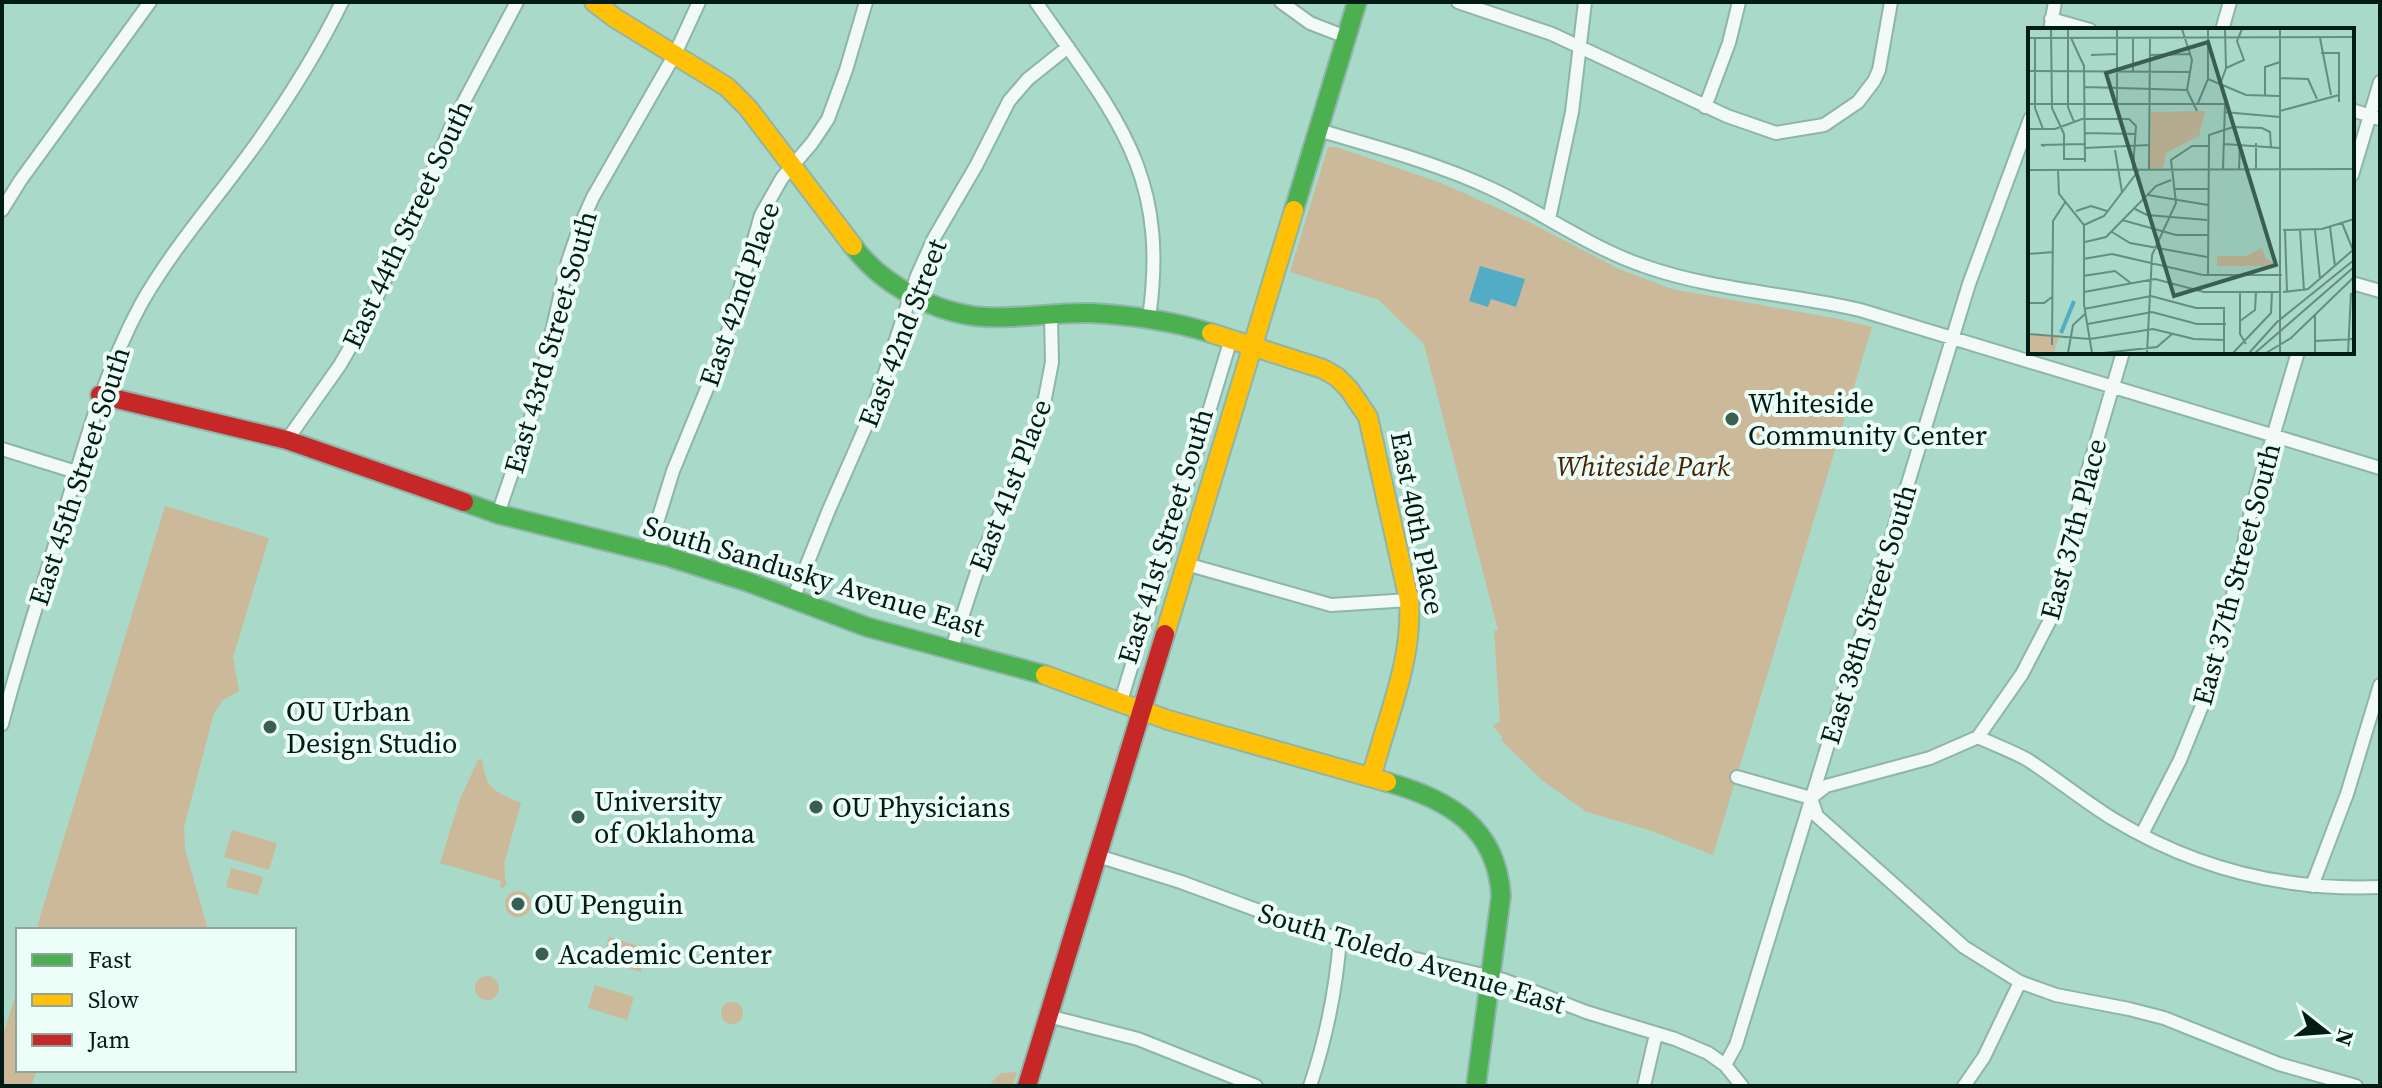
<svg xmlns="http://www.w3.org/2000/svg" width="2382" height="1088" viewBox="0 0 2382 1088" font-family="'Source Serif 4',serif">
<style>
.green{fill:#cbb99a}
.water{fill:#53acc6}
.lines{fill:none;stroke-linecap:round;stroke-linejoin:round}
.street-casing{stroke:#8eb5a9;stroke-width:16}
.fast-casing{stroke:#8eb5a9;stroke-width:22}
.slow-casing{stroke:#8eb5a9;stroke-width:22}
.jam-casing{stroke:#8eb5a9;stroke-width:22}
.street{stroke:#f2f9f7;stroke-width:12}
.fast{stroke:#4caf50;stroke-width:18}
.slow{stroke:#ffc107;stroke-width:18}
.jam{stroke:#c62828;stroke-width:18}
.poi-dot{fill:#3b5e53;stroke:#edfdf7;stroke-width:3}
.labels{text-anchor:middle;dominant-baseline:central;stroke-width:8;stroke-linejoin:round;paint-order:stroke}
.street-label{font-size:28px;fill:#011c14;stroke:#edfdf7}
.poi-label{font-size:28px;fill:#011c14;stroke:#edfdf7;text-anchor:start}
.park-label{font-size:28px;font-style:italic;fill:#482107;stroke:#edfdf7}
.inset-river{fill:none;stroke:#53acc6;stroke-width:4}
.inset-road{fill:none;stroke:#658d81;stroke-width:2}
.view{fill:#3b5e53;fill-opacity:0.15;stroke:#3b5e53;stroke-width:4}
.inset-edge{fill:none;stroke:#011c14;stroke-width:4}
</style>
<rect width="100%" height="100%" fill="#a8d9c9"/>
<path class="green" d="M1328,147H1336L1441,183L1529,222L1619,269L1672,289L1839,319L1872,327L1713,855L1652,831L1587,812L1543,781L1501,740L1503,738L1493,726L1500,721L1494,631L1498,630L1424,344L1379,300L1290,272Z
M165,506L269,538L233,657L239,691L223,700L214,713L184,827L185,849L208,930H36Z
M482,759C487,792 493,790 521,803L504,864L506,885L503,888L500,887L501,881L440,863L460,799L478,760Z
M232,830L277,843L269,870L224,857Z
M231,868L263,877L258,895L226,887Z
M505 904a13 13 0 1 1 26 0a13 13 0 1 1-26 0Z
M609,937L648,949L641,972L602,960Z
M475 988a12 12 0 1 1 24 0a12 12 0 1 1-24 0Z
M595,985L634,997L627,1020L588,1008Z
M18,987V1070H37L31,1086H2V1039Z
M721 1013a11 11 0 1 1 22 0a11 11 0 1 1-22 0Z
M1017,1072L1013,1086H988L1001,1073Z"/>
<path class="water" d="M1480,266L1525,279L1516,307L1491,299L1488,307L1469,301Z"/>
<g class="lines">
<defs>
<path id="street" d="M1036,2C1114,115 1170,171 1149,318
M1281,2L1310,23L1346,37
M1458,2L1552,34L1727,116L1776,133L1824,125L1858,102L1874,81L1879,70L1891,2
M2051,19L2090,30
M2050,30L2055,2
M2222,30L2230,2
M1705,107L1729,43L1739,2
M2352,110L2380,119
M1318,130C1376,147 1436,163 1492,189C1543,213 1591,248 1644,266C1715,291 1788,293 1860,310L2380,468
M2352,175L2380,82
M2,210L20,181L150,2
M1549,219L1572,112L1585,2
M2352,283L2380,291
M287,440L340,365L367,318L408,230L453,122L517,2
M2,449L76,472
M498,514L536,402L568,261L580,226L593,197L675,54L699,2
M648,552L673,471L722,352L761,215L782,178L812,143L828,119L846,70L866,2
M1186,564L1331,605L1409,600
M793,599L828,512L872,412L917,276L934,238L976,166L1009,101L1028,79L1068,47
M951,651L983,553L1041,419L1052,362L1051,315
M1121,701L1231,339
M2,724C18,661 39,600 57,538C81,458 101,378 141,304C175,244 222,193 261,137C291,94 319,49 342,2
M1978,737L2022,674L2049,622L2060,589L2087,474L2123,352
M1737,777L1811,798
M1812,797L1826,786L1930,758L1978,737C1995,745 2012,751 2028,760C2057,779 2084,801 2113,819C2194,868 2285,891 2380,887
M1811,798L1817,816L1964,947L2020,982L2056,995L2129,1009L2164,1018L2279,1064L2356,1086
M2142,834L2180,760L2210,686L2223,641L2251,511L2298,352
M1098,856L1181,882L1316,932L1391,953L1504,980L1586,1012L1675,1039L1708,1053L1725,1065L1742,1086
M2312,886L2347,794L2380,685
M1048,1016L1138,1039L1256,1086
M1725,1065L1736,1045L1969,284L2030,119
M1310,1086C1326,1039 1336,989 1340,939
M1644,1086L1656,1034
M1964,1086L1984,1057L2020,982"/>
<path id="fast" d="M1294,210L1357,2
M853,246C882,285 936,314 985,317C1020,319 1055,312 1090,313C1131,315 1172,321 1211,333
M464,502L498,514L666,556L748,582L867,627L1045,675
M1387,782C1448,799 1497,827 1501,896L1476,1086"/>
<path id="slow" d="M594,2L615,18L727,87L748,108L853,246
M1211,333L1323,369L1337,377L1349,389L1368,417L1409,600C1413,661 1387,717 1372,775
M1165,634L1294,210
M1045,675L1168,720L1387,782"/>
<path id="jam" d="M100,395L287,440L464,502
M1027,1086L1165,634"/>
</defs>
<use href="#street" class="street-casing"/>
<use href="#fast" class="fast-casing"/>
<use href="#slow" class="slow-casing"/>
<use href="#jam" class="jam-casing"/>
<use href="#street" class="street"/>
<use href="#fast" class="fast"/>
<use href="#slow" class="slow"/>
<use href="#jam" class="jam"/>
</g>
<g class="poi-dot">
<circle cx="1732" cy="419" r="8"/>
<circle cx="270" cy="727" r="8"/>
<circle cx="816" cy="807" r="8"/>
<circle cx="578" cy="817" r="8"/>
<circle cx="518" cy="904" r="8"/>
<circle cx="542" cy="954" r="8"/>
</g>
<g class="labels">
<g class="street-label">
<text transform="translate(407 224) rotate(-65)">East 44th Street South</text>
<text transform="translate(739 294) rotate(-71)">East 42nd Place</text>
<text transform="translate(902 333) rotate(-69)">East 42nd Street</text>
<text transform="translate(550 342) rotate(-74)">East 43rd Street South</text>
<text transform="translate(79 476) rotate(-72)">East 45th Street South</text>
<text transform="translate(1010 485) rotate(-69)">East 41st Place</text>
<text transform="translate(1418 523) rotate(79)">East 40th Place</text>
<text transform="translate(2073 529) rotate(-75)">East 37th Place</text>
<text transform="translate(1165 536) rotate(-73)">East 41st Street South</text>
<text transform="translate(2236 574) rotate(-75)">East 37th Street South</text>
<text transform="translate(814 576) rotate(17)">South Sandusky Avenue East</text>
<text transform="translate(1868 614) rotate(-73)">East 38th Street South</text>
<text transform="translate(1412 958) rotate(17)">South Toledo Avenue East</text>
</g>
<g class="poi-label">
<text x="1748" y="403">Whiteside<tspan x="1748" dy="32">Community Center</tspan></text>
<text x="286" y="711">OU Urban<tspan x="286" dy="32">Design Studio</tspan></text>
<text x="594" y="801">University<tspan x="594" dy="32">of Oklahoma</tspan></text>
<text x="832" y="807">OU Physicians</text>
<text x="534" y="904">OU Penguin</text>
<text x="558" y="954">Academic Center</text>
</g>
<g class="park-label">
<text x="1643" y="466">Whiteside Park</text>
</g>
</g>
<g transform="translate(2028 28)">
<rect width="326" height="326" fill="#a8d9c9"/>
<path d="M177,83L171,108L138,125L135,140H122L123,84ZM234,220L238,231L251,238H189V228H218ZM0,307L31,309L26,325H0Z" fill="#cbb99a"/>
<path class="inset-river" d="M33,305L46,273"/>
<path class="inset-road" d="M23,1L24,80L36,106V131H56M40,1V79L46,94M89,1V76M154,1L164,32L159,62L169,83M252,1V325M0,10L326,9M7,10V80L15,101M43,10L56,38L57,134M105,10V43M292,10L303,67M293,25H311V74M326,25V93M63,27L89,26M122,27L163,26M198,40L216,32L209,13L214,1M0,43L163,44M252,50L280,51L289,71M180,51L218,67L251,68M193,54L198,40L197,1M56,59L159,62M237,68V39L252,34M170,75L180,51V1M0,76H197M252,83L311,67M196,84L252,89M0,101H27L54,91H101L108,98L105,141M56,105L107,106M196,116L252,120M17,118L13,117L56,116M56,120L122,117M87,122L94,164M121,141L122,10M195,141L197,76M211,141L212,115M228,141V115M0,142L326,141M30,143L31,166L56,197V277L64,325M146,161H180M120,167L180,177M107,181L119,187L179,192M48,183L63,178L79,183M94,192L148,207H180M56,197L76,188L111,142M302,199L307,238M255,202L294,201L326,191M257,202L259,264M272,202L276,263M287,202L292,251M84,204L102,215L179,229M57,214L78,209L128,158L143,152M0,226L25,224M55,231L84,226L175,247H254M55,248L87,243L104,256M180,248L181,107L205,99L234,100L242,104L243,119M212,263V306L218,316M56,264L127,251L176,264H253M255,264L280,261L325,222L314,195M0,275H16L24,269M56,281L123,268L168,280H196V325M287,287V325M212,293L227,282L228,264M60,296L124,284L169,296H198M0,306L62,311L125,301L166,311L197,312M287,313L326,311M24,317L25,193L38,173M40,325L45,297L57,286M75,325L129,319L144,306M119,325L124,227L148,175L143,132L164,118H180M205,325L243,285L244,264M221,325L249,294L326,232M227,325L326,239M238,325L263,310L326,249M320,325L323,265"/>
<path class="view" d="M180,14L248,237L146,268L78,45Z"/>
<rect width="326" height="326" class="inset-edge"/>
</g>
<rect width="2382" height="1088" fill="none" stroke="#011c14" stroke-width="8"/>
<rect x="16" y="928" width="280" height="144" fill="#edfdf7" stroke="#8fa39c" stroke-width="2"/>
<rect x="32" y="954" width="40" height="12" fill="#4caf50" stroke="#8fa39c" stroke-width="2"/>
<text x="88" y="968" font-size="24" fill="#011c14">Fast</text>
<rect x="32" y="994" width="40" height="12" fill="#ffc107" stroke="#8fa39c" stroke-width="2"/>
<text x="88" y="1008" font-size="24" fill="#011c14">Slow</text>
<rect x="32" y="1034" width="40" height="12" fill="#c62828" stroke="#8fa39c" stroke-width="2"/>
<text x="88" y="1048" font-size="24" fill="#011c14">Jam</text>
<g transform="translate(2326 1032) rotate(107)" stroke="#edfdf7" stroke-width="6" paint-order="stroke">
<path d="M0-6L14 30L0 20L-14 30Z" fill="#011c14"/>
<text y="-12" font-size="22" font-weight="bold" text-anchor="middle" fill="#011c14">N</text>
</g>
</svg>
